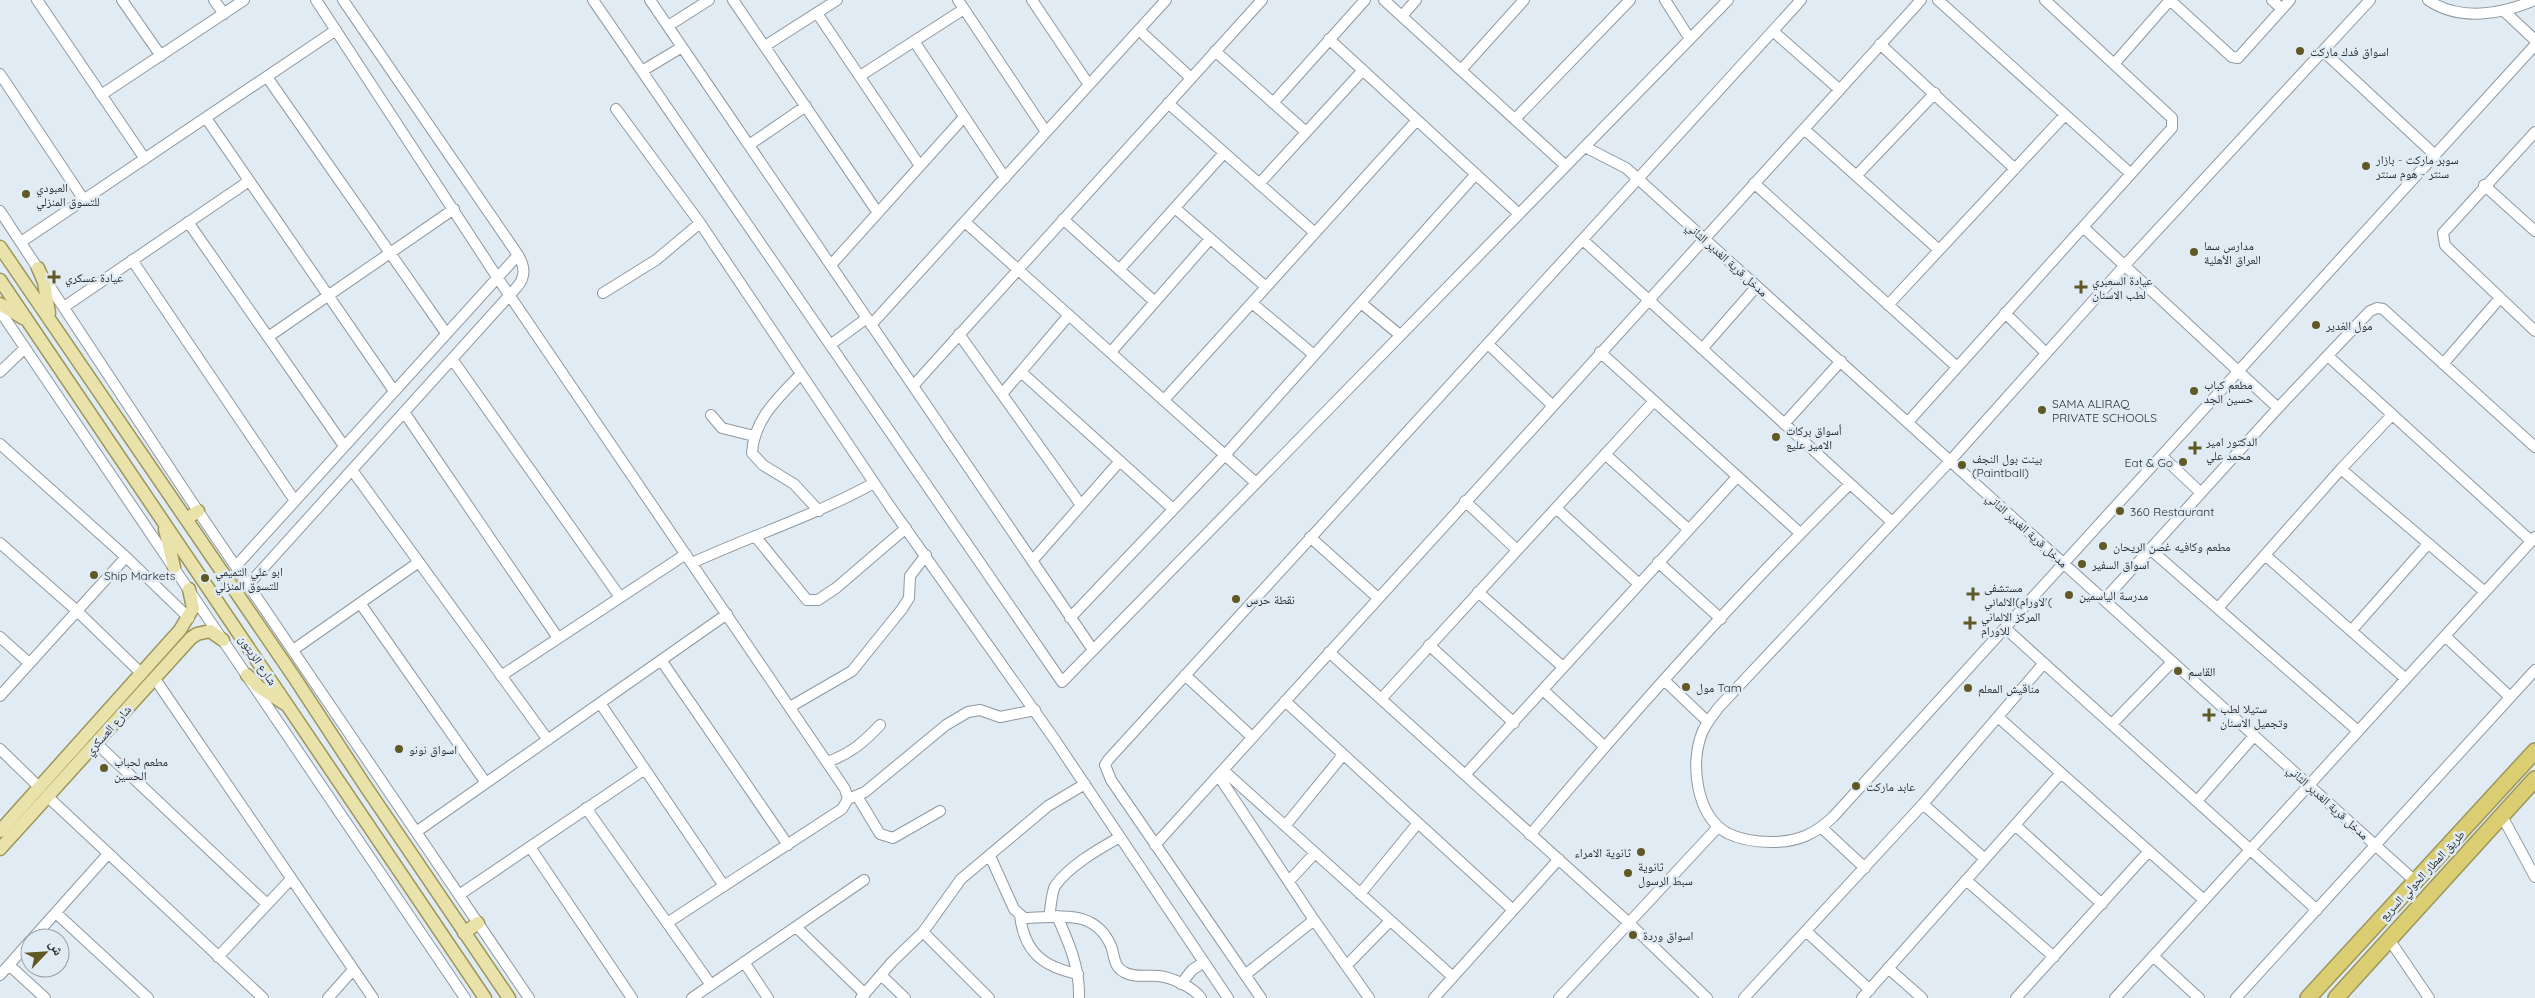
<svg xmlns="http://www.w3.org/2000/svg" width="2535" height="998" viewBox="0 0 2535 998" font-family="Quicksand,'Noto Naskh Arabic',sans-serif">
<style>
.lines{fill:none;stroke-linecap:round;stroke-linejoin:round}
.minor-casing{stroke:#8f98a0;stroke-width:12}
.major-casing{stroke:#9d965c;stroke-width:15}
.highway-casing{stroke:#9d965c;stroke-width:18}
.minor{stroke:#fff;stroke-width:10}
.major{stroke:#e9e2aa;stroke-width:12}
.highway{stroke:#dbce72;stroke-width:15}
.poi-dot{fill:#615925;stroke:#e1ebf3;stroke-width:2}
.labels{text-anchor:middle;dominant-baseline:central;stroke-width:5;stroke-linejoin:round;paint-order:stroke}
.poi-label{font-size:12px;fill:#2b2f32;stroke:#e1ebf3;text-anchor:start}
.street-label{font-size:12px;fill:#2b2f32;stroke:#e1ebf3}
</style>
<rect width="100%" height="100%" fill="#e1ebf3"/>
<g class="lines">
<defs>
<path id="minor" d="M37,0L145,159
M122,0L161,56
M214,0L224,14
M316,0L497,277L845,789L848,799L842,809L667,923
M593,0L1062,682L1728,0
M650,0L1093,650
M733,0L878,213
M958,0L1046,132
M1032,0L1089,85
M1384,0L1566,166
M1665,0L1690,39
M1938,0L2131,174
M2170,0L2232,57L2238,58L2290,0
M2272,0L2282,9
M2370,0L2125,265L1950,461L1719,707C1713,715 1706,723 1702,733C1690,764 1696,815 1727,833C1741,840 1757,842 1772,842C1798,842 1815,834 1833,817L2535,45
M2428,0C2460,22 2502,14 2535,0
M2504,11L2535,40
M817,13L920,166
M1402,16L1416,0
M668,26L709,0
M1139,30L1191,78
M1774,32L1840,90
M1329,39L1519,214
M914,41L1005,178
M1880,44L2015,169
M765,46L837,0
M1215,51L1306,132
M2323,51L2435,155
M2114,64L2170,0
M1461,70L1524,0
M642,71L682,47
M0,74L84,200
M860,76L964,9
M267,77L446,333
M101,95L244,0
M1168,103L1315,233
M1273,103L1365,0
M616,109L700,223L889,505L1055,740L1228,998
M206,118L394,391
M1515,119L1630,0
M1804,129L1939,250
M2535,132L2443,233L2445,245L2453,253L2535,331
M749,145L806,106
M1585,147L1626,168L2416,882
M1856,176L1935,93
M1754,183L1957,367
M1259,184L1363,70
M2484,185L2535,231
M1175,208L1266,287
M0,211L198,511L529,998
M1063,219L1155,302
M188,222L344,446
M965,222L1256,483
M2083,227L2278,408
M1583,240L1892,522
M21,242L336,30
M132,260L295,501
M831,265L964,117
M1119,270L1224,153
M603,293L656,260L700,223
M1252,303L1314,355
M1361,303L1400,335
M1888,305L2065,115
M64,307L249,181
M0,311L465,998
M2005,313L2046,353
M871,325L1166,0
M959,334L1081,505
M268,337L454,209
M1488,344L1552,405
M830,345L867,318
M1702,349L1757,286
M1111,352L1210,239
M1600,352L1800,533
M2328,356L2531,541
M452,359L620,597
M2443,364L2500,298
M0,372L25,348
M1021,372L1173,509
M801,374C778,398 754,419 752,453L763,465L794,484L819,511
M913,386L1262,0
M1002,394L1069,315
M1164,400L1417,120
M404,412L558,638
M711,415L722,428L754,436
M1908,422L2172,128V118L2045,0
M1784,424L1841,361
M0,444L126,557
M1605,454L1688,529
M2162,456L2201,493
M2341,469L2485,592
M352,470L548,740
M1465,501L1517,550
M1556,508L1639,584
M755,536L807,600H818L836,588L906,528
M1310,537L1378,598
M0,543L76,610L141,673
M2151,550L2358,731
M2265,555L2406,679
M1032,561L1120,461
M1658,562L1721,619
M692,563C753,535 816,515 874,483
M236,566L518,255
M248,585L517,287C526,276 525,267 518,255L343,0
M1478,592L1563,667
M2104,600L2278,408L2370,311L2377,308L2383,309L2535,447
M360,603L486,783
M2218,608L2341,469L2392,415
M1070,618L1225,455L1476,174
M2005,628L2317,910
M2351,631L2428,544
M2445,636L2510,697
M0,637L29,663
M1429,645L1514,723
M293,650L419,562
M1329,652L1629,923L1707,998
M661,660L788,845
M1185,675L1252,737
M501,676L686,554
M155,679L373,998
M1664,680L1708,722
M1543,690L1604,746
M0,696L126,557L189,618
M1381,699L1654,401
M1285,701L1513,910
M600,703L724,886
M790,707L852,671L902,609L909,598L910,576L926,555
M1998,717L2204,900
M2112,724L2172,662
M96,743L267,904
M0,749L40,788
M827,762C850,754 863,743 880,725
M1223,770L1453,977
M1218,775L1314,920L1369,998
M1465,775L1737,477
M857,796L880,834L893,838L940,811
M48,797L263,998
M848,799L865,792L946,725L968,712L980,710L1000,717L1035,710
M2197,801L2254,736
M1923,804L1985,859
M586,808L711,985
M2502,816L2535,877
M2015,825L2102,904
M1285,826L1343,755
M1822,828L1865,868
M416,832L727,614
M1530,835C1632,713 1737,595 1850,484
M1155,845L1921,0
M530,847L632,998
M990,856L1014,909L1024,918C1057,918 1094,907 1111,946C1115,956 1113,966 1124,972C1134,978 1146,975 1158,976C1171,977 1193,987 1201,998
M1966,880L2054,957
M1289,881L1315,853
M1360,894L1418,823
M459,895L645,769
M56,913L148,998
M1020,915C1024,952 1043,967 1078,974
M1057,916C1069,943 1080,968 1079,998
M1049,917C1051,908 1051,894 1055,886C1070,865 1099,849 1120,837
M796,927L865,994
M923,932L989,998
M1807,932L1870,990
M33,938L108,854
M2389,939L2429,998
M2153,956L2199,998
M218,957L291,879
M744,962L768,998
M9,965L45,998
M1346,966L1390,921
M1888,968L1922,998
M0,975L30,941
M881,975L905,998
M1245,975L1314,920
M1181,984L1192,970L1204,962
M328,998L353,970
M692,998L864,880
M861,998L892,962L923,932L961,879L1048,806L1085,784
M1261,998L1111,780L1105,765L1108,760L1801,0
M1434,998L1559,859
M1559,998L1718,827
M1744,998L1923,804L2044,663
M1862,998L2061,773
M2016,998L2149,851
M2115,998L2535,537
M2236,998L2535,670"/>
<path id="major" d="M0,247L294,677L364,784L509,998
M38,268L44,282L49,313
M0,280L485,998
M0,304L23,318
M187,519L198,511
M165,529L174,567
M247,675L259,687L285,704
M0,831L180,630L193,608L189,589
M0,849L191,638L197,634L210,631L223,640
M464,933L478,923"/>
<path id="highway" d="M2308,998L2535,751
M2336,998L2535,779"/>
</defs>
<use href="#minor" class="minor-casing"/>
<use href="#major" class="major-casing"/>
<use href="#highway" class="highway-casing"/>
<use href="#minor" class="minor"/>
<use href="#major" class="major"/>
<use href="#highway" class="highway"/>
</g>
<g class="poi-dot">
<circle cx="2300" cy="51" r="5"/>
<circle cx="2366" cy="166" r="5"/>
<circle cx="26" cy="194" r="5"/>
<circle cx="2194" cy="252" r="5"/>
<path d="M51.5 269.5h5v5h5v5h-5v5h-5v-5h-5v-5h5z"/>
<path d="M2078.5 279.5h5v5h5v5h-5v5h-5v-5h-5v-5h5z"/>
<circle cx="2316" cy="325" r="5"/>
<circle cx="2194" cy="391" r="5"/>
<circle cx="2042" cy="410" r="5"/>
<circle cx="1776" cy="437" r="5"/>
<path d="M2192.5 440.5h5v5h5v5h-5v5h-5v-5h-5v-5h5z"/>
<circle cx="2183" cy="462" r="5"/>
<circle cx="1962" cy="465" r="5"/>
<circle cx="2120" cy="511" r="5"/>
<circle cx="2103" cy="546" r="5"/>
<circle cx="2082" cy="564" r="5"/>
<circle cx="94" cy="575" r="5"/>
<circle cx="205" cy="578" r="5"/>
<path d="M1970.5 586.5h5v5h5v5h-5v5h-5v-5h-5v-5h5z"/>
<circle cx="2069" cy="595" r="5"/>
<circle cx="1236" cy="599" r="5"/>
<path d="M1967.5 615.5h5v5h5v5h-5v5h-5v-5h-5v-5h5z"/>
<circle cx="2178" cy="671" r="5"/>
<circle cx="1686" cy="687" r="5"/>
<circle cx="1968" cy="688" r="5"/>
<path d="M2206.5 707.5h5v5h5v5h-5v5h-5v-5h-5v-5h5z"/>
<circle cx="399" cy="749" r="5"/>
<circle cx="104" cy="768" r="5"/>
<circle cx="1856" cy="786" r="5"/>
<circle cx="1641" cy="852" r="5"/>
<circle cx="1628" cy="873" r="5"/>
<circle cx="1633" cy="935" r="5"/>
</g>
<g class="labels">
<g class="poi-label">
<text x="2310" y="51">اسواق فدك ماركت</text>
<text x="2376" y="159">سوبر ماركت - بازار<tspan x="2376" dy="14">سنتر - هوم سنتر</tspan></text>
<text x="36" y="187">العبودي<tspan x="36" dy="14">للتسوق المنزلي</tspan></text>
<text x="2204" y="245">مدارس سما<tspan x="2204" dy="14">العراق الأهلية</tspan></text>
<text x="65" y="277">عيادة عسكري</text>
<text x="2092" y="280">عيادة السعبري<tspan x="2092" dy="14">لطب الاسنان</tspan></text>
<text x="2326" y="325">مول الغدير</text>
<text x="2204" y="384">مطعم كباب<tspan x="2204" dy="14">حسين الجد</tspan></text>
<text x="2052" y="403">SAMA ALIRAQ<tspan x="2052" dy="14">PRIVATE SCHOOLS</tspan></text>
<text x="1786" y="430">أسواق بركات<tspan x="1786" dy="14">الامير عليع</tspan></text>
<text x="2206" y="441">الدكتور امير<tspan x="2206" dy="14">محمد علي</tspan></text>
<text x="1972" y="458">بينت بول النجف<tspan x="1972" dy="14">(Paintball)</tspan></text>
<text x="2173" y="462" text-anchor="end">Eat &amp; Go</text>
<text x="2130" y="511">360 Restaurant</text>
<text x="2113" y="546">مطعم وكافيه غصن الريحان</text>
<text x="2092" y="564">اسواق السفير</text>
<text x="215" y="571">ابو علي التميمي<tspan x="215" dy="14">للتسوق المنزلي</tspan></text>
<text x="104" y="575">Ship Markets</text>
<text x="1984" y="587">مستشفى<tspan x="1984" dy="14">الاورام)الالماني(</tspan></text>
<text x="2079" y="595">مدرسة الياسمين</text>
<text x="1246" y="599">نقطة حرس</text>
<text x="1981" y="616">المركز الالماني<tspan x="1981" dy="14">للاورام</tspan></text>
<text x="2188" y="671">القاسم</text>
<text x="1696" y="687">مول Tam</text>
<text x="1978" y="688">مناقيش المعلم</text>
<text x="2220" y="708">ستيلا لطب<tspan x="2220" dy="14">وتجميل الاسنان</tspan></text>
<text x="409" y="749">اسواق نونو</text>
<text x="114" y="761">مطعم لحباب<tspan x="114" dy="14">الحسين</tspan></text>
<text x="1866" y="786">عابد ماركت</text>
<text x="1631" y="852" text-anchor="end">ثانوية الامراء</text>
<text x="1638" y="866">ثانوية<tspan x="1638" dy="14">سبط الرسول</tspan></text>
<text x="1643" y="935">اسواق وردة</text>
</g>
<g class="street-label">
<text transform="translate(1727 259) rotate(42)">مدخل قرية الغدير الثاني</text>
<text transform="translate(2027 530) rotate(42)">مدخل قرية الغدير الثاني</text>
<text transform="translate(258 660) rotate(56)">شارع الزيتون</text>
<text transform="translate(108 730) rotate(-48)">شارع العسكري</text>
<text transform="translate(2328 802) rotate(42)">مدخل قرية الغدير الثاني</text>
<text transform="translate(2422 875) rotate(-47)">طريق المطار الحولي السريع</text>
</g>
</g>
<g transform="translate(45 953) rotate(65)"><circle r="24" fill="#e1ebf3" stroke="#98a0a6"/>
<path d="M0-4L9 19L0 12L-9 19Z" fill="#615925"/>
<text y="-8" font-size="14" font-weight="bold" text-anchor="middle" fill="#2b2f32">ش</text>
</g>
</svg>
